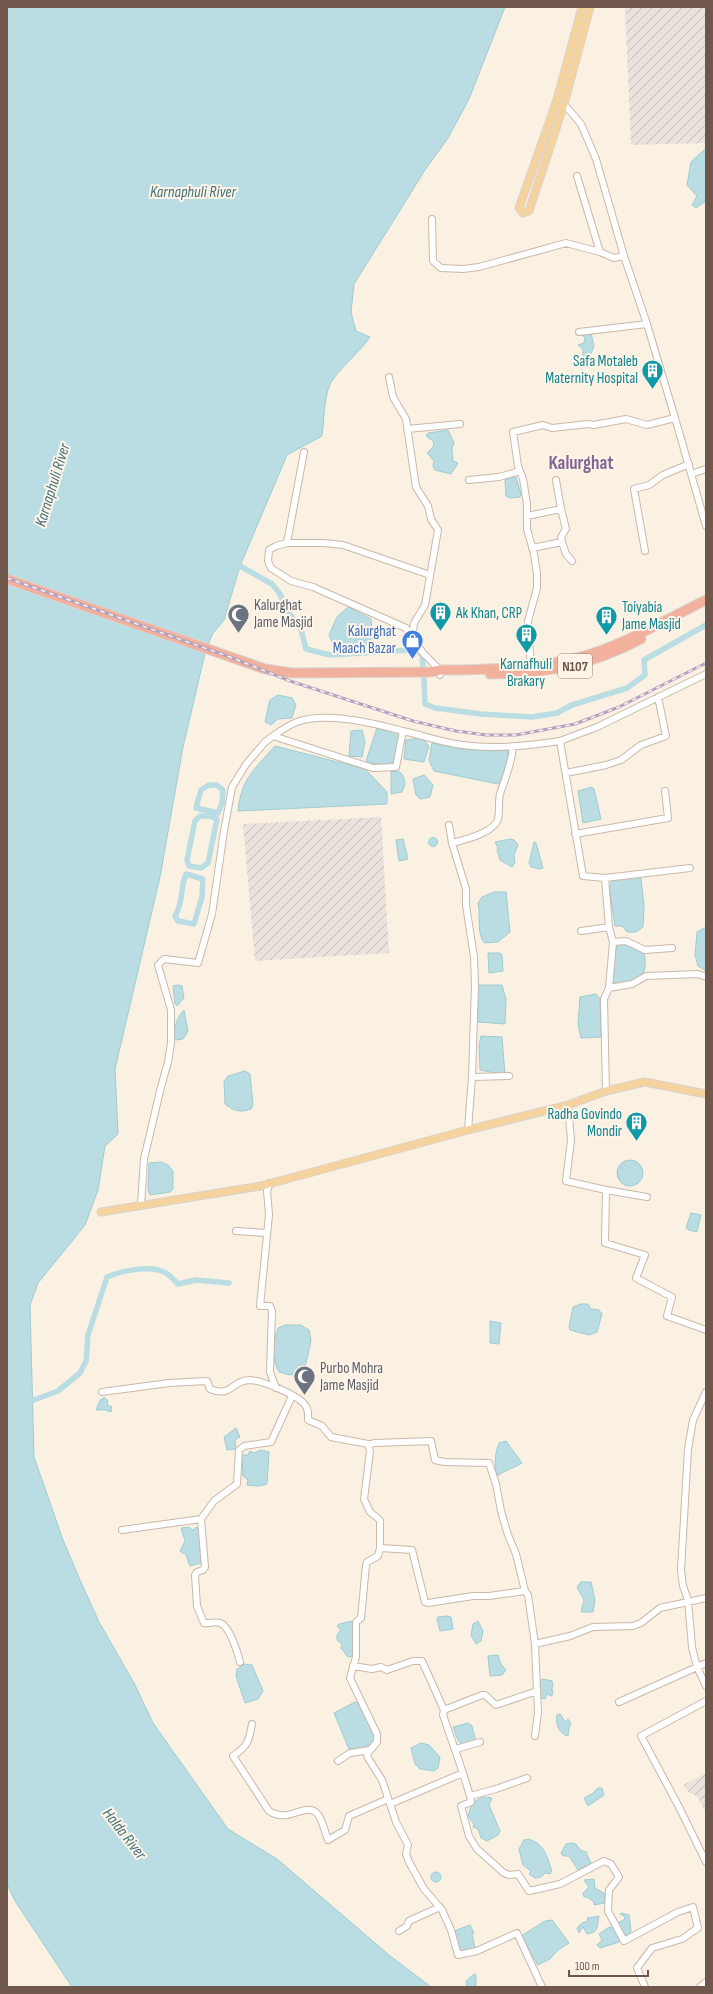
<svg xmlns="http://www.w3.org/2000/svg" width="713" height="1994" viewBox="0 0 713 1994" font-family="'Sofia Sans Condensed',sans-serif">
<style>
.industrial{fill:url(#industrial-furrows)}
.water{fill:#b9dde2;stroke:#9fccd3}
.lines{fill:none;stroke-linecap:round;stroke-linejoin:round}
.canal{stroke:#b9dde2;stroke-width:5.5}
.minor-casing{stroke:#cab8aa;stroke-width:8}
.major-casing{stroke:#dad3d0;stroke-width:9}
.highway-casing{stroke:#dad3d0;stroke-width:11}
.minor{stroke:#fff;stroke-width:6}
.major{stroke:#f5d39f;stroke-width:7}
.highway{stroke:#f1b19d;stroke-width:9}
.rail-casing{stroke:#b3a2c2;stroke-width:3}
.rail{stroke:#fef5e8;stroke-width:1.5;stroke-dasharray:4.5;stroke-linecap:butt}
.labels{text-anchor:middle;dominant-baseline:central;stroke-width:4;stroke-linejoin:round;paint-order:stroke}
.shield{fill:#fef5e8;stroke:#9b867a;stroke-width:1}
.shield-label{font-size:14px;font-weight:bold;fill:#70574b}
.culture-label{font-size:15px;fill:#0d838f;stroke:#fef5e8;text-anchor:end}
.worship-label{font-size:15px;fill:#5b616d;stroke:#fef5e8;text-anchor:start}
.shop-label{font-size:15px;fill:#366cbe;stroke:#fef5e8;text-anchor:end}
.water-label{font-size:16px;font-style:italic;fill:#43737c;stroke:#fef5e8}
.district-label{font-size:19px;font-weight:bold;fill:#836693;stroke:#fef5e8}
</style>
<defs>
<pattern id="industrial-furrows" width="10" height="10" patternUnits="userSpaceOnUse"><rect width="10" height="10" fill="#eae3dd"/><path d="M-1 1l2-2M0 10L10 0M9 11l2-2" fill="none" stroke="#c2bbb5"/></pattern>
</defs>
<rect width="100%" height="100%" fill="#faf1e2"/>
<path class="industrial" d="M625,7H706V143L631,145Z
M381,817L389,953L255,961L243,824Z
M706,1773V1813L697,1796L689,1793L683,1785Z"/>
<path class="water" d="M7,7H505L469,99L448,138L425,170L354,284L351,312L356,331L370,337C361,351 333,374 329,387C324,399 324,423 322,436L287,455L240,566L224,620L213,633L206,649L183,747L160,877L115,1069L118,1134L105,1146L98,1190L85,1225L38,1283L30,1305L34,1457L63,1540L80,1580L99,1622L134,1683L153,1723L228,1829L277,1859L389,1955L431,1987H72L15,1901L7,1884Z
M706,148V201L696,208L692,205L697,196L687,185L691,162Z
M580,333H591L594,346L590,356H583V349L578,345L584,343L585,338Z
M448,430L454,443L452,448L453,461L458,463L451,474L435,470L433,466L434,461L427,453L434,446L433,441L426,436L428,433Z
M516,477L521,494L520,497L510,498L506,496L505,480Z
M348,607L371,619L374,646L335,648L329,635L337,617Z
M278,695L292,698L296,705L292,718L278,719L271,725L265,722L270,700Z
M377,728L400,732L394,762C384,764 376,766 366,761Z
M362,730L365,741L362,757L349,756L351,731Z
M422,738L429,746L424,762L404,759L406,740Z
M432,743L462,749H508C507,762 505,773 498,784L434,771L429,760Z
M275,746L365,769L387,792V804L238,811C241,778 255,769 275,746Z
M391,771L400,772C406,779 406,784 402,792L391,794Z
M424,775L433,785L430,797L420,799L416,795L413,779Z
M592,787L594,789L601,819L583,823L578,791Z
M428.5 842a4.5 4.5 0 1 1 9 0a4.5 4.5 0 1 1-9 0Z
M403,839L408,859L399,861L396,840Z
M511,839L514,840L518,845L514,855L515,863L512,867L500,860L497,850L498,848L495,842Z
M534,842L536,843L543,868L540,869L531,867L529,863Z
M621,877H640L641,879L644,905L643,927L636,932H627L622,926H615L609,887L612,881Z
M494,892H506L510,932L498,942L485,943C476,935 481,915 478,903L482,897Z
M704,928H706V971L698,966L695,955L697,932Z
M626,942L644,951C649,980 638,980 614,986C609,974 612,954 619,943Z
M488,953H500L502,955L503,971L489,973Z
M178,985L182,986L184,998L177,1006L175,1004L173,986Z
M479,985H502L506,999L505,1024L478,1022L477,989Z
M596,994L600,999L601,1037L581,1038L578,1024L580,997Z
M184,1010L188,1031L183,1039L176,1040L173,1038C175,1026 176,1019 184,1010Z
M481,1036L502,1037L505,1075L480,1070L479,1046Z
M245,1071L250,1074L253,1105L251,1109C241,1113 233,1111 225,1104L224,1081L228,1076Z
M617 1173a13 13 0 1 1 26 0a13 13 0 1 1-26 0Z
M161,1162L168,1165L173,1171V1189L170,1192L150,1195L148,1190L149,1163Z
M691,1213L701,1215L697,1232L689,1230L686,1228Z
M580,1304H588L591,1309L599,1310L602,1314L597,1332L589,1335L570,1330L569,1326L573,1307Z
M490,1321L501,1323L499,1344L490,1343Z
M285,1325H301L309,1330L311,1341L304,1372L290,1375L279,1372C271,1359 273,1342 278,1328Z
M104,1397L108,1401L107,1405L112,1407L111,1412L105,1410H96L100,1400L103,1399Z
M236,1428L240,1437L235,1440L236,1449L227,1450L224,1437Z
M506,1441L522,1463C514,1468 505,1470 497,1476C494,1465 495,1453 499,1443Z
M261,1450L269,1452L267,1484L259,1486L247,1485L248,1480L243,1476L242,1455H248L250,1451L254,1453Z
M189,1527L193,1530L196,1527L199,1529L201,1563L190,1566L186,1555L180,1551L185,1541L181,1528Z
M581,1582H591L595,1600L593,1612H581L584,1600L577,1587Z
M447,1616L451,1617L453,1629L440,1631L437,1619L438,1617Z
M352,1621L354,1628L353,1633C357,1639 356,1650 353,1656L348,1657L341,1648L342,1644L337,1640V1635L341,1630L337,1626L339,1624Z
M478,1621L483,1631L481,1641L476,1644L471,1635L473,1624Z
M498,1655L501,1664L506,1670L502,1675L490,1676L488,1656Z
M244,1664L252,1665L263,1691L258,1699L245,1703L236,1676L237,1669Z
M542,1679L552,1681L553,1686L551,1690H553L552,1696L547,1694L545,1699L541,1698L540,1681Z
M355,1702L359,1703L376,1736C373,1747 359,1749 349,1749L334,1713Z
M560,1714L565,1722L568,1719L571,1724L569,1728L568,1736C559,1734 555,1724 557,1715Z
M468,1723L472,1726L476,1742C458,1748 459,1743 453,1727Z
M421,1743L429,1745L440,1757L438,1768L434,1771L420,1769L415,1764L411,1748Z
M598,1788H602L604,1795L588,1806L584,1798L593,1793Z
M484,1797L492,1798L489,1805L500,1831L498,1835L487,1841L481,1838L478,1829L473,1827L474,1824L468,1816C471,1805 473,1800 484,1797Z
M529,1839C546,1846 546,1855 552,1871L550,1874L545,1873L541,1877L535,1878L529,1874L531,1871L523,1865L519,1849L524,1840Z
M571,1843L576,1844L580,1850L586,1852L591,1863L578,1870L569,1856H563L561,1853L566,1844Z
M431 1877a5 5 0 1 1 10 0a5 5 0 1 1-10 0Z
M594,1879L595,1888L605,1894V1903L594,1905V1902L587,1897H584L583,1893L589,1887L584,1880Z
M622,1913L629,1915L631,1931L629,1935L624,1936L616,1924L625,1919L624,1916L620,1914Z
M599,1916L597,1928L594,1932L587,1934L583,1927L579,1933L577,1928L582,1923L588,1921L587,1918Z
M552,1920L569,1943L558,1950L550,1959L538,1965L521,1936L545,1921Z
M470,1925L474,1933L472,1934L475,1948L460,1952L454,1931Z
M609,1927L614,1928L620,1938L619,1942L600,1948L597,1945L602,1940L599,1934Z
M474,1974L476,1975V1986L467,1987L466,1981Z"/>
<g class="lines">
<path class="canal" d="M240,566L272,584L280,594L286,609L301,629L306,649L330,655L410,650L419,652L422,655L423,667
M424,679L425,704L435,708L481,714L532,717L557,713L572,705L627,688L645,675L644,660L706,625
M209,785H217L223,790L222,803L218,813L196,808L201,790Z
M200,816H210L217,819L208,863L201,868L189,866L187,860L195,821Z
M186,874L203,879L202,897L194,924L178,921L175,916C184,902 180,887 186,874Z
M26,1403L58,1391L80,1373L86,1361L88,1335L107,1277C121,1271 152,1264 166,1273C170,1275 174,1280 178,1284L196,1280L229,1283"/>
<defs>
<path id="minor" d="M564,104L581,124L596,159L624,256
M577,176L600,252
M432,219L433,261L441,268L463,269L479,267L566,243L600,252L614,258L624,256L647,324
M579,332L647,324L675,418
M389,377L393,397L406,419L416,487L428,506L431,519L438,530L425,605L414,623L413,630L415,643
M407,429L460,424
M304,452L287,543H324L343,545L430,575
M691,474L706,469
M469,480L499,477L520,471
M556,480L561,509
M527,516L561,509L566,529L561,537L562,542L532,548
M562,542L566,554L572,561
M287,543L276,546L269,550L268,561L271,568L291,581L313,587L406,628L423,653L440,670V675
M645,551L634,489L649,485L663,475L689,464
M531,670L528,621L537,588V574L534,554L527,529V504L523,479L518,466L513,432L543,425L552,428L588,424L594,425L626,419L647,425L675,418L706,526
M273,736C280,731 289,725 297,722C325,711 374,723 403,731
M560,741L597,727L706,674
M566,773L606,765L621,760L641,745L666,736L658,697
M449,825L452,843
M575,834L668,818L665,791
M605,878L690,868
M581,931L609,927
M613,942L626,941L645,950L672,948
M609,988L632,984L646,976L698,974L706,977
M472,1077L509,1076
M568,1105L571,1140L566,1181L606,1190
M468,1130L472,1077L475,985L474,957L466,905V889L452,843C464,840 494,833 498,819C500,811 498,802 500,794C505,778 512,764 513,746
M270,1183L267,1191L269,1215L260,1306H270L272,1311L270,1372L276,1388
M647,1197L606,1190L605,1243L645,1255L636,1278L672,1297L667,1316L706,1330
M141,1206L144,1159L161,1087L168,1062L171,1043V1010L158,965L164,959L198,963L212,914L224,831L232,787L247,763L265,742L273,736L373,768L396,767L403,731C421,735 438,741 456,744C491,750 526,746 560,741L583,876L605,878L609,927L613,942L609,988L604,999L606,1091
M236,1231L267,1233
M102,1392L169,1383L207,1381L210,1389C231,1398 231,1381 249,1380C262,1380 298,1395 305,1405C309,1410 308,1414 308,1420L322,1426L331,1437L368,1444L370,1451L364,1499L370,1512L380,1520V1548L412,1550L425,1602L428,1603L473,1596H489L525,1591L528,1595L535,1644L537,1691L496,1705L485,1695H482L444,1710L443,1715L463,1773L390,1804
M706,1392L693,1420L688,1449L681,1570L683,1586L688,1600L692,1647L697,1667L706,1686
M369,1445L374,1443L431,1441L435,1460L444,1462L489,1463L496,1484L501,1511L508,1535L516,1554L525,1591
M122,1530L201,1519
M380,1548L378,1556L367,1562L366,1565L361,1618L356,1622V1657L350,1678L377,1734V1742L367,1754L368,1758L382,1780L396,1822L408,1845L406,1854L409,1862L424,1889L442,1910L451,1930L458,1955L477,1951L517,1933L542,1987
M535,1644L570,1636L593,1627L633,1626L641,1623L660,1608L706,1598
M240,1662C238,1653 229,1625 220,1623C215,1621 209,1624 204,1623L197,1606L195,1575L197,1572L203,1570L205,1567L201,1519L214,1501L237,1484L239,1450L244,1446L271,1442L292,1396
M353,1666L372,1669L381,1667L387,1670L413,1661H422L444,1710
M706,1701L641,1736L679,1807L706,1862
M619,1702L706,1663
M252,1724C249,1741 248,1746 233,1756L269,1811C273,1814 281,1816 287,1815C297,1814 311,1803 319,1816C323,1823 325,1832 328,1840L345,1830L349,1816L388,1799
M535,1736L538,1712L537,1691
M456,1749L480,1742
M338,1761L350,1753L370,1750
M463,1773L470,1796L496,1789L527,1778
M470,1796L471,1802L461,1806L469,1836L477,1849L504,1873L509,1875L518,1874L529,1891L560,1884L604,1861L611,1864L619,1877L609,1890L608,1911L624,1941L678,1912L693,1907L698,1928L682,1939L652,1948L637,1968L645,1987
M399,1931L407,1926L409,1921L440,1907
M700,1987L706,1982"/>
<path id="major" d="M582,7L557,100L519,208L523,213L529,211L564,104L590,7
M101,1212L261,1186L468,1130L568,1105L606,1091L645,1082L706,1094"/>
<path id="highway" d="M7,579L265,669L292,673L431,672L440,670C485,670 551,668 594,653C632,640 669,618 706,600
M490,674C548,673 589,666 641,639"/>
</defs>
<use href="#minor" class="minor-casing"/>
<use href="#major" class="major-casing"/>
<use href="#highway" class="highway-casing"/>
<use href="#minor" class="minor"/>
<use href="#major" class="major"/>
<use href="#highway" class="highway"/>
<defs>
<path id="rail" d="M7,578L230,657L290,681L413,721L456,731L486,735H516L575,724L619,707L706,663"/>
</defs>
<use href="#rail" class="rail-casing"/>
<use href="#rail" class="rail"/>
</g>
<defs>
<symbol id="building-pin" viewBox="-11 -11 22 30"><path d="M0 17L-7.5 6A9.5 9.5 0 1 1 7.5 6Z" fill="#0f9aa8" stroke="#fef5e8"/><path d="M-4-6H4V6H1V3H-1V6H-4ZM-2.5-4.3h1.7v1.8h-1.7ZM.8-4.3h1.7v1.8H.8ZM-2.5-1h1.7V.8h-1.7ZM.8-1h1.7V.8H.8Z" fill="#fff"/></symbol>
<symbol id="mosque-pin" viewBox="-11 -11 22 30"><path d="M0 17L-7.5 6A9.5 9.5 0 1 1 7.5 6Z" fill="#6b7280" stroke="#fef5e8"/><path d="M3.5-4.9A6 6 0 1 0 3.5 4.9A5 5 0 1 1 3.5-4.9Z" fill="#fff"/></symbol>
<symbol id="shop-pin" viewBox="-11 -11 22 30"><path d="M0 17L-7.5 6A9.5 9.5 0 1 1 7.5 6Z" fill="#3f7fe0" stroke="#fef5e8"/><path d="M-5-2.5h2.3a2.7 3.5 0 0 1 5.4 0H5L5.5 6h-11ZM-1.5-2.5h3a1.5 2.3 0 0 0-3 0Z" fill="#fff"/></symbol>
</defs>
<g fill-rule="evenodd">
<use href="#building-pin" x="640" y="358" width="25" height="34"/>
<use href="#building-pin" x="428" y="600" width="25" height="34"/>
<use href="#mosque-pin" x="226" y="602" width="25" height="34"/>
<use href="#building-pin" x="594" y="604" width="25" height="34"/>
<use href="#building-pin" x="514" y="622" width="25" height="34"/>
<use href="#shop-pin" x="400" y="628" width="25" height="34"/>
<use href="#building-pin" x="624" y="1110" width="25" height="34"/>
<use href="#mosque-pin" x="292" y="1364" width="25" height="34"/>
</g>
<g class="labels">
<rect class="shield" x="558" y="654" width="34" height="24" rx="3"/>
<g class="shield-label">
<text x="575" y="666">N107</text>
</g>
<g class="culture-label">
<text x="638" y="361">Safa Motaleb<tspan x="638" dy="17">Maternity Hospital</tspan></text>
<text x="622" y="607" text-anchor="start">Toiyabia<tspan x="622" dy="17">Jame Masjid</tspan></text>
<text x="456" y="613" text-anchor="start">Ak Khan, CRP</text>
<text x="526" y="664" text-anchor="middle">Karnafhuli<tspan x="526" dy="17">Brakary</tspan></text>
<text x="622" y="1114">Radha Govindo<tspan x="622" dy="17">Mondir</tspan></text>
</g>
<g class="worship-label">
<text x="254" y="605">Kalurghat<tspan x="254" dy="17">Jame Masjid</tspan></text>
<text x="320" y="1368">Purbo Mohra<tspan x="320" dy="17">Jame Masjid</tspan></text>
</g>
<g class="shop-label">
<text x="396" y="631">Kalurghat<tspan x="396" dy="17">Maach Bazar</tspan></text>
</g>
<g class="water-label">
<text x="193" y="192">Karnaphuli River</text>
<text transform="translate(53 485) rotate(-73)">Karnaphuli River</text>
<text transform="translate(124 1834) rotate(52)">Halda River</text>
</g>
<g class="district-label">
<text x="581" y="463">Kalurghat</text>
</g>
</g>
<rect width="713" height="1994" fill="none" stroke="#70574b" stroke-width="16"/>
<path d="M569 1970v6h79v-6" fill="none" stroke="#70574b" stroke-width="2"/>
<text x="575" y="1970" font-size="12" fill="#70574b" stroke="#fef5e8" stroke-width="3" paint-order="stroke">100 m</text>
</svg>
